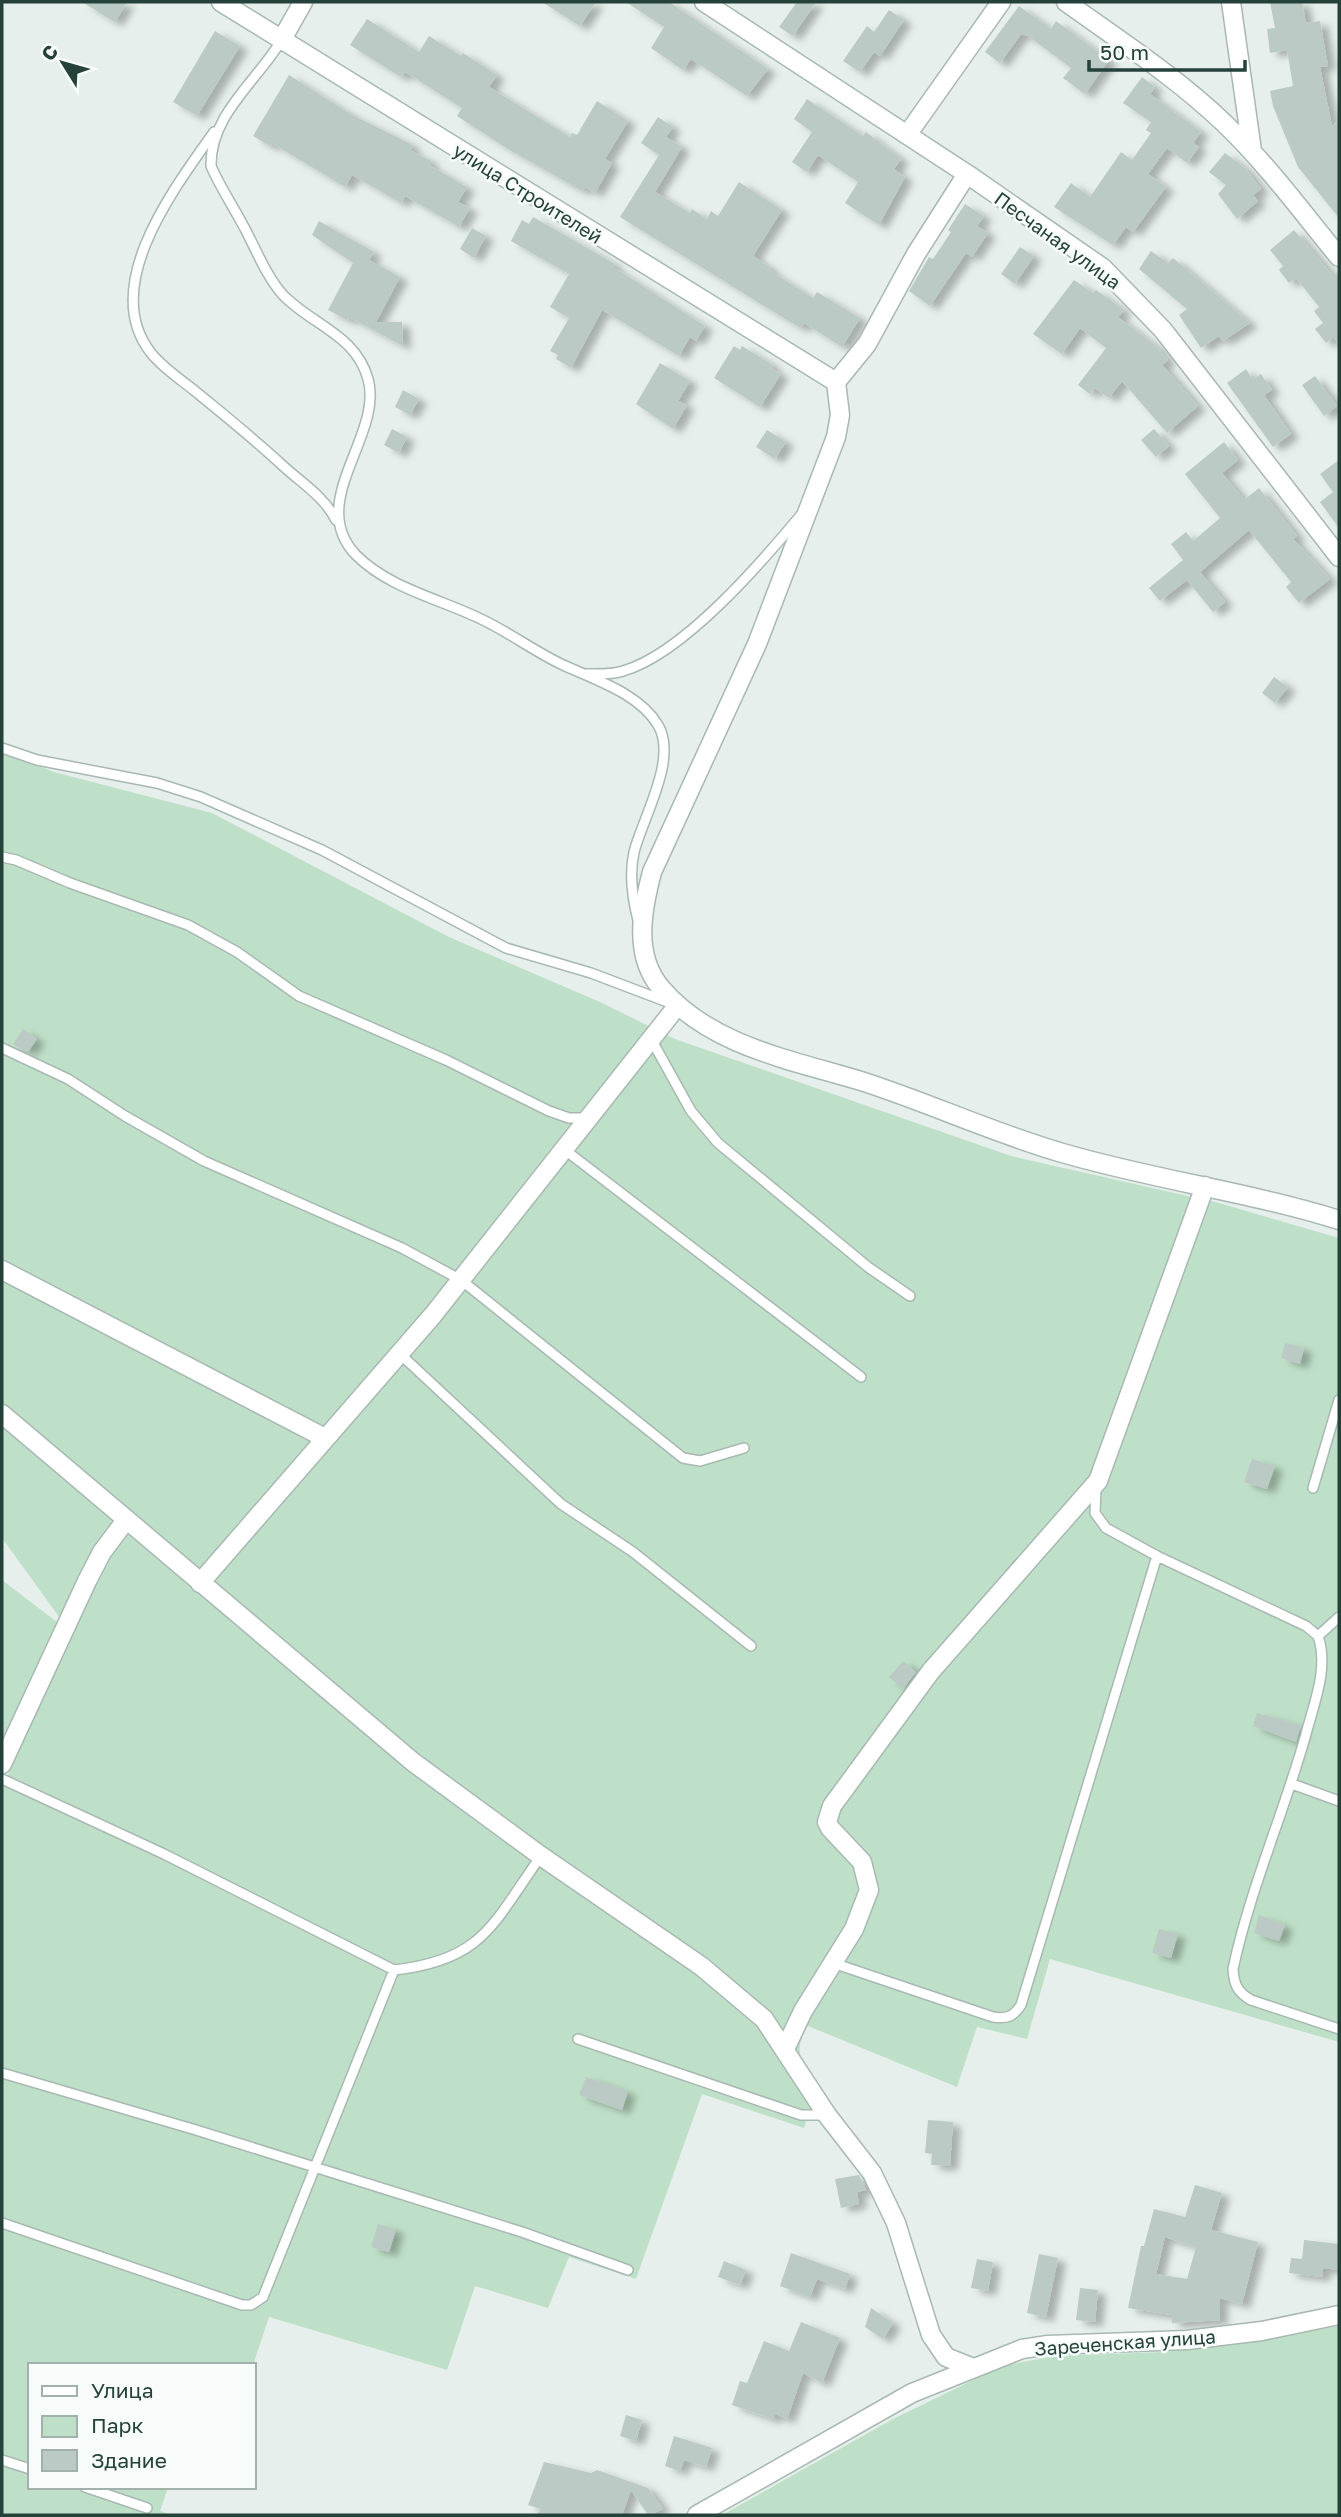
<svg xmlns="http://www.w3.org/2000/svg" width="1341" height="2517" viewBox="0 0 1341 2517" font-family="'Golos Text',sans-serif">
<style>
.green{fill:#bfe0c8}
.building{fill:#bbcac4;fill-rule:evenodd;filter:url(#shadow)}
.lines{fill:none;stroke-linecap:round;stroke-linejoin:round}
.lane-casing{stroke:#a8b8b2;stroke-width:12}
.street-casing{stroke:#a8b8b2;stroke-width:21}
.lane{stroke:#fff;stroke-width:9}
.street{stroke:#fff;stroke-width:18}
.labels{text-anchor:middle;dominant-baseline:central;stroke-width:5;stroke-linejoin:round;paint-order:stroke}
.street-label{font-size:19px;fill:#24423a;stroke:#f7fbf9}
</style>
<defs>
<filter id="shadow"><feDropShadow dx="8" dy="4.5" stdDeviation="3.5" flood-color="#0004"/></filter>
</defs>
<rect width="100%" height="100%" fill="#e6efeb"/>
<path class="green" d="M2,752L54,772L212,813L449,937L600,1002L675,1039L1011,1156L1219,1203L1339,1238V2042L1050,1959L1027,2039L977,2027L957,2087L808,2026C791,2051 804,2066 816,2091L804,2128L702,2094L636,2279L569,2257L548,2308L475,2286L447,2370L269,2317L253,2365H30V2487H168L160,2511L173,2515H2V1788L51,1680L2,1780V1580L70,1632L2,1538Z
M1339,2326V2515H722L893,2419L1002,2366L1055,2356L1163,2352L1227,2345Z"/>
<path class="building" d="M82,2H127L115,22Z
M542,2H596L580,26Z
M626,2H669L768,69L747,96L691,59L683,70L651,48L664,27Z
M797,2H816L793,36L779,27Z
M1270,2H1302L1306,23L1320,21L1328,66L1320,67L1332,126L1339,120V218L1298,167L1273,106L1270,91L1293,86L1287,50L1270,53L1267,29L1275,28Z
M1019,6L1051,29L1056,21L1109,60L1085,94L1063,78L1071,68L1028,36L1021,34L1000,63L985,52Z
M889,10L904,20L880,56L874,52L860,72L843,61L867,26L874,32Z
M367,19L419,52L429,36L461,56L463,53L497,75L489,87L570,137L572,133L577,135L597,101L628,121L605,159L612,163L595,193L585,187L582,191L508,149L457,116L462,108L405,72L401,77L350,45Z
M215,31L240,46L197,116L173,102Z
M289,75L352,115L413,145L410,150L431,161L429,165L467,187L458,202L470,208L459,227L405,196L401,203L352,175L345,187L272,143L270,146L253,136Z
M1142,77L1155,87L1150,94L1201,132L1193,143L1199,147L1187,163L1167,148L1148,174L1166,187L1133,232L1126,227L1113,245L1054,207L1071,183L1090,197L1121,152L1132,160L1151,133L1146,130L1151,122L1123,103Z
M807,99L863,136L866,132L901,159L894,169L905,177L879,225L845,203L858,182L818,155L807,172L792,162L812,132L794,119Z
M658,117L673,127L666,137L682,147L655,192L690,213L692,209L707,219L711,211L718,216L739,182L782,210L753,256L771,268L769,270L813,298L817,292L860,318L842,347L804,323L800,328L620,217L659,155L641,143Z
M1225,153L1245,168L1261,189L1253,195L1258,201L1237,219L1218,194L1226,185L1209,172Z
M965,204L984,216L977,226L988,233L972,257L966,253L930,306L909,291L929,257L933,259L951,232L948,230Z
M533,217L615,264L613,267L705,326L696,341L690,337L679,356L602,310L571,368L556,359L558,355L550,351L569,318L550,307L569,274L511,241L522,220L529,224Z
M319,221L374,252L369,260L400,277L376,322H402L403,346L349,317L348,320L328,310L353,263L312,235Z
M472,228L486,236L474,258L460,249Z
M1294,230L1339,283V345L1333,337L1326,343L1315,329L1323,323L1314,311L1319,307L1296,278L1289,283L1279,270L1283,266L1270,250Z
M1020,247L1034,256L1015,284L1001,274Z
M1151,251L1168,263L1173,258L1250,323L1223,341L1219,336L1201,348L1179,315L1187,309L1139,269Z
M1074,280L1093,293L1096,290L1124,310L1118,317L1156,346L1168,360L1162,365L1198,406L1167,433L1122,381L1109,398L1095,388L1090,394L1078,385L1106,348L1080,328L1062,354L1033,334Z
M734,346L740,350L742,346L773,365L771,368L781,374L760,407L714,378Z
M660,363L690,381L678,401L687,405L673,429L636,404Z
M1246,369L1253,380L1261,374L1272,390L1264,395L1291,434L1273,447L1227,383Z
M1315,376L1337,406L1324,416L1302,385Z
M403,390L419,399L410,415L395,407Z
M392,429L407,437L399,453L384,445Z
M1154,429L1169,446L1156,457L1141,440Z
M767,430L786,442L775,459L756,447Z
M1224,442L1238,460L1222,473L1244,500L1259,488L1297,536L1293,539L1330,579L1299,603L1286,587L1291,582L1249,530L1200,572L1225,602L1213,612L1187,580L1160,601L1149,588L1183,560L1171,544L1186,532L1193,541L1220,518L1185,474Z
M1339,460V528L1320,502L1333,492L1320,474Z
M1274,677L1288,687L1275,703L1262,693Z
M23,1029L37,1039L28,1052L13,1044Z
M1285,1343L1304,1348L1300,1364L1281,1358Z
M1252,1459L1275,1466L1267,1489L1244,1482Z
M903,1661L916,1672L903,1689L889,1677Z
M1257,1713L1301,1725L1296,1742L1253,1726Z
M1259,1915L1285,1925L1279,1941L1254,1933Z
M1159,1929L1178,1934L1171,1958L1152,1953Z
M586,2077L628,2091L622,2110L579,2095Z
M928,2120L953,2122L950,2166L931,2165L932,2154L925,2153Z
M859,2175L866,2190L857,2192L859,2204L841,2208L835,2179Z
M1195,2185L1222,2193L1211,2230L1258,2242L1242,2304L1220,2298V2320L1172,2323L1171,2315L1128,2308L1141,2246H1144L1154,2209L1185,2217ZM1165,2237L1196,2247L1187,2279L1156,2274Z
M378,2224L396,2229L389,2252L371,2247Z
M1304,2240L1339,2244V2270L1323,2268L1322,2277L1289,2273L1291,2258L1302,2259Z
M791,2253L850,2274L845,2289L817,2279L810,2297L780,2286Z
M1039,2254L1058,2258L1046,2317L1027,2313Z
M977,2259L993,2262L988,2291L971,2288Z
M724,2261L746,2270L740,2285L718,2277Z
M1080,2288L1098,2290L1095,2322L1076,2320Z
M871,2308L893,2323L883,2339L865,2327Z
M801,2322L840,2338L822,2383L803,2373L787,2419L775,2414L773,2419L732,2405L740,2381L747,2383L764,2341L789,2351Z
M626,2415L642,2420L636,2441L620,2436Z
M674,2436L712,2448L706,2467L684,2460L680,2471L665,2466Z
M544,2462L591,2473L597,2470L648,2488L663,2509L648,2515L631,2490L622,2515H536L541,2509L528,2505Z"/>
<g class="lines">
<defs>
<path id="lane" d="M281,41C257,81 210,115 211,166C220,187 233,206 244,227C256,249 266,276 283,295C312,325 356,335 368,379C384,435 305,502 356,555C390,589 441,599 483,620C510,633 534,651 561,664C593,679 639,693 658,725C678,759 643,817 634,852C629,875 632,897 638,920
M214,132C176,186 98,286 151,353C163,368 180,379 195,391C224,415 253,438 281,464C300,482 324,496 336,520
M586,674C598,674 611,675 623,671C683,654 761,563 801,515
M2,748L37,760L157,783L201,797L322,850L506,948L591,973L670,1003
M2,857L16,860L70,883L188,925L237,952L299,996L446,1060L549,1111L569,1118H587
M651,1039L691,1111L718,1143L868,1267L910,1296
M2,1048L68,1079L125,1116L204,1161L402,1248L461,1280L683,1458L700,1461L744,1448
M565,1150L861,1377
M399,1353L561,1504L633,1552L751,1646
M1096,1488L1095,1513L1106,1528L1157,1556L1306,1626L1318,1636C1329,1668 1314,1703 1306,1734C1284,1813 1250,1889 1233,1969C1234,1984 1237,1992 1251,2000L1339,2029
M1313,1488L1339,1400
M1318,1636L1339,1617
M2,1779L164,1854L394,1970
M1292,1784L1339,1801
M833,1963L993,2017C1007,2019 1013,2017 1021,2005L1157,1556
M578,2039L801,2115H826
M2,2073L196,2130L522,2232L628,2270
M2,2223L242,2305H251L263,2297L394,1970C484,1960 493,1923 541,1856
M2,2460L30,2469
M85,2487L147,2508"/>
<path id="street" d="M221,2L836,382
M704,2L967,174L1103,268L1163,330L1339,557
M1066,2C1120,41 1176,77 1224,123C1267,164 1302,212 1339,257
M1231,2L1252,151
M281,41L303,2
M907,135L1001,2
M967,174L916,254L867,344L836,382L840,415L836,437L757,644L652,872C642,910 633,955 661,988C710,1046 792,1060 861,1081C930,1103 995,1134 1066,1154C1156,1180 1249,1192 1339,1220
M2,1270L325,1438
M2,1414L413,1762L541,1856L701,1966L764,2019L827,2115L872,2173L896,2223L931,2335L946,2357L971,2367
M200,1583L433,1315L678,1005
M2,1764L87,1581L102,1552L126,1520
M785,2049L803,2011L854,1929L869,1890L862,1862L830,1828L827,1822L832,1806L931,1671L1098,1481L1205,1186
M697,2515L912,2393L1022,2349L1048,2345L1187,2340L1262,2331L1339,2315"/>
</defs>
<use href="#lane" class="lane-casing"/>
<use href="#street" class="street-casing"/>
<use href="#lane" class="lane"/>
<use href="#street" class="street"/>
</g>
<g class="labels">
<g class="street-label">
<text transform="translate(528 193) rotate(32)">улица Строителей</text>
<text transform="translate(1058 240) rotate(36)">Песчаная улица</text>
<text transform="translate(1125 2342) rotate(-4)">Зареченская улица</text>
</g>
</g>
<rect width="1341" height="2517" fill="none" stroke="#24423a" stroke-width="7"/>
<rect x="28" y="2363" width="228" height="126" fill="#f7fbf9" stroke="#a3b1ad" stroke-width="2"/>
<rect x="42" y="2386" width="35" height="10" fill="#ffffff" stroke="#a3b1ad" stroke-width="2"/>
<text x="91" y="2398" font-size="21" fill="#24423a">Улица</text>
<rect x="42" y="2416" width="35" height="21" fill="#bfe0c8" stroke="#a3b1ad" stroke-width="2"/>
<text x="91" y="2433" font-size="21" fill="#24423a">Парк</text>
<rect x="42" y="2450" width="35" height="21" fill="#bbcac4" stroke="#a3b1ad" stroke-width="2"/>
<text x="91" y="2468" font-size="21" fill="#24423a">Здание</text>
<g transform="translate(63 63) rotate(307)" stroke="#f7fbf9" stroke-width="5" paint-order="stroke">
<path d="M0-5L12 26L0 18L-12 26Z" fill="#24423a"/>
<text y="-10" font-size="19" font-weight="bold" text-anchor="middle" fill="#24423a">С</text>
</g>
<path d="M1089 60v10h156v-10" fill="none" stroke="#24423a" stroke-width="3.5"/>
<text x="1100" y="60" font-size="21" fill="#24423a" stroke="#f7fbf9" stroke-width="5" paint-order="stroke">50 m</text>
</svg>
